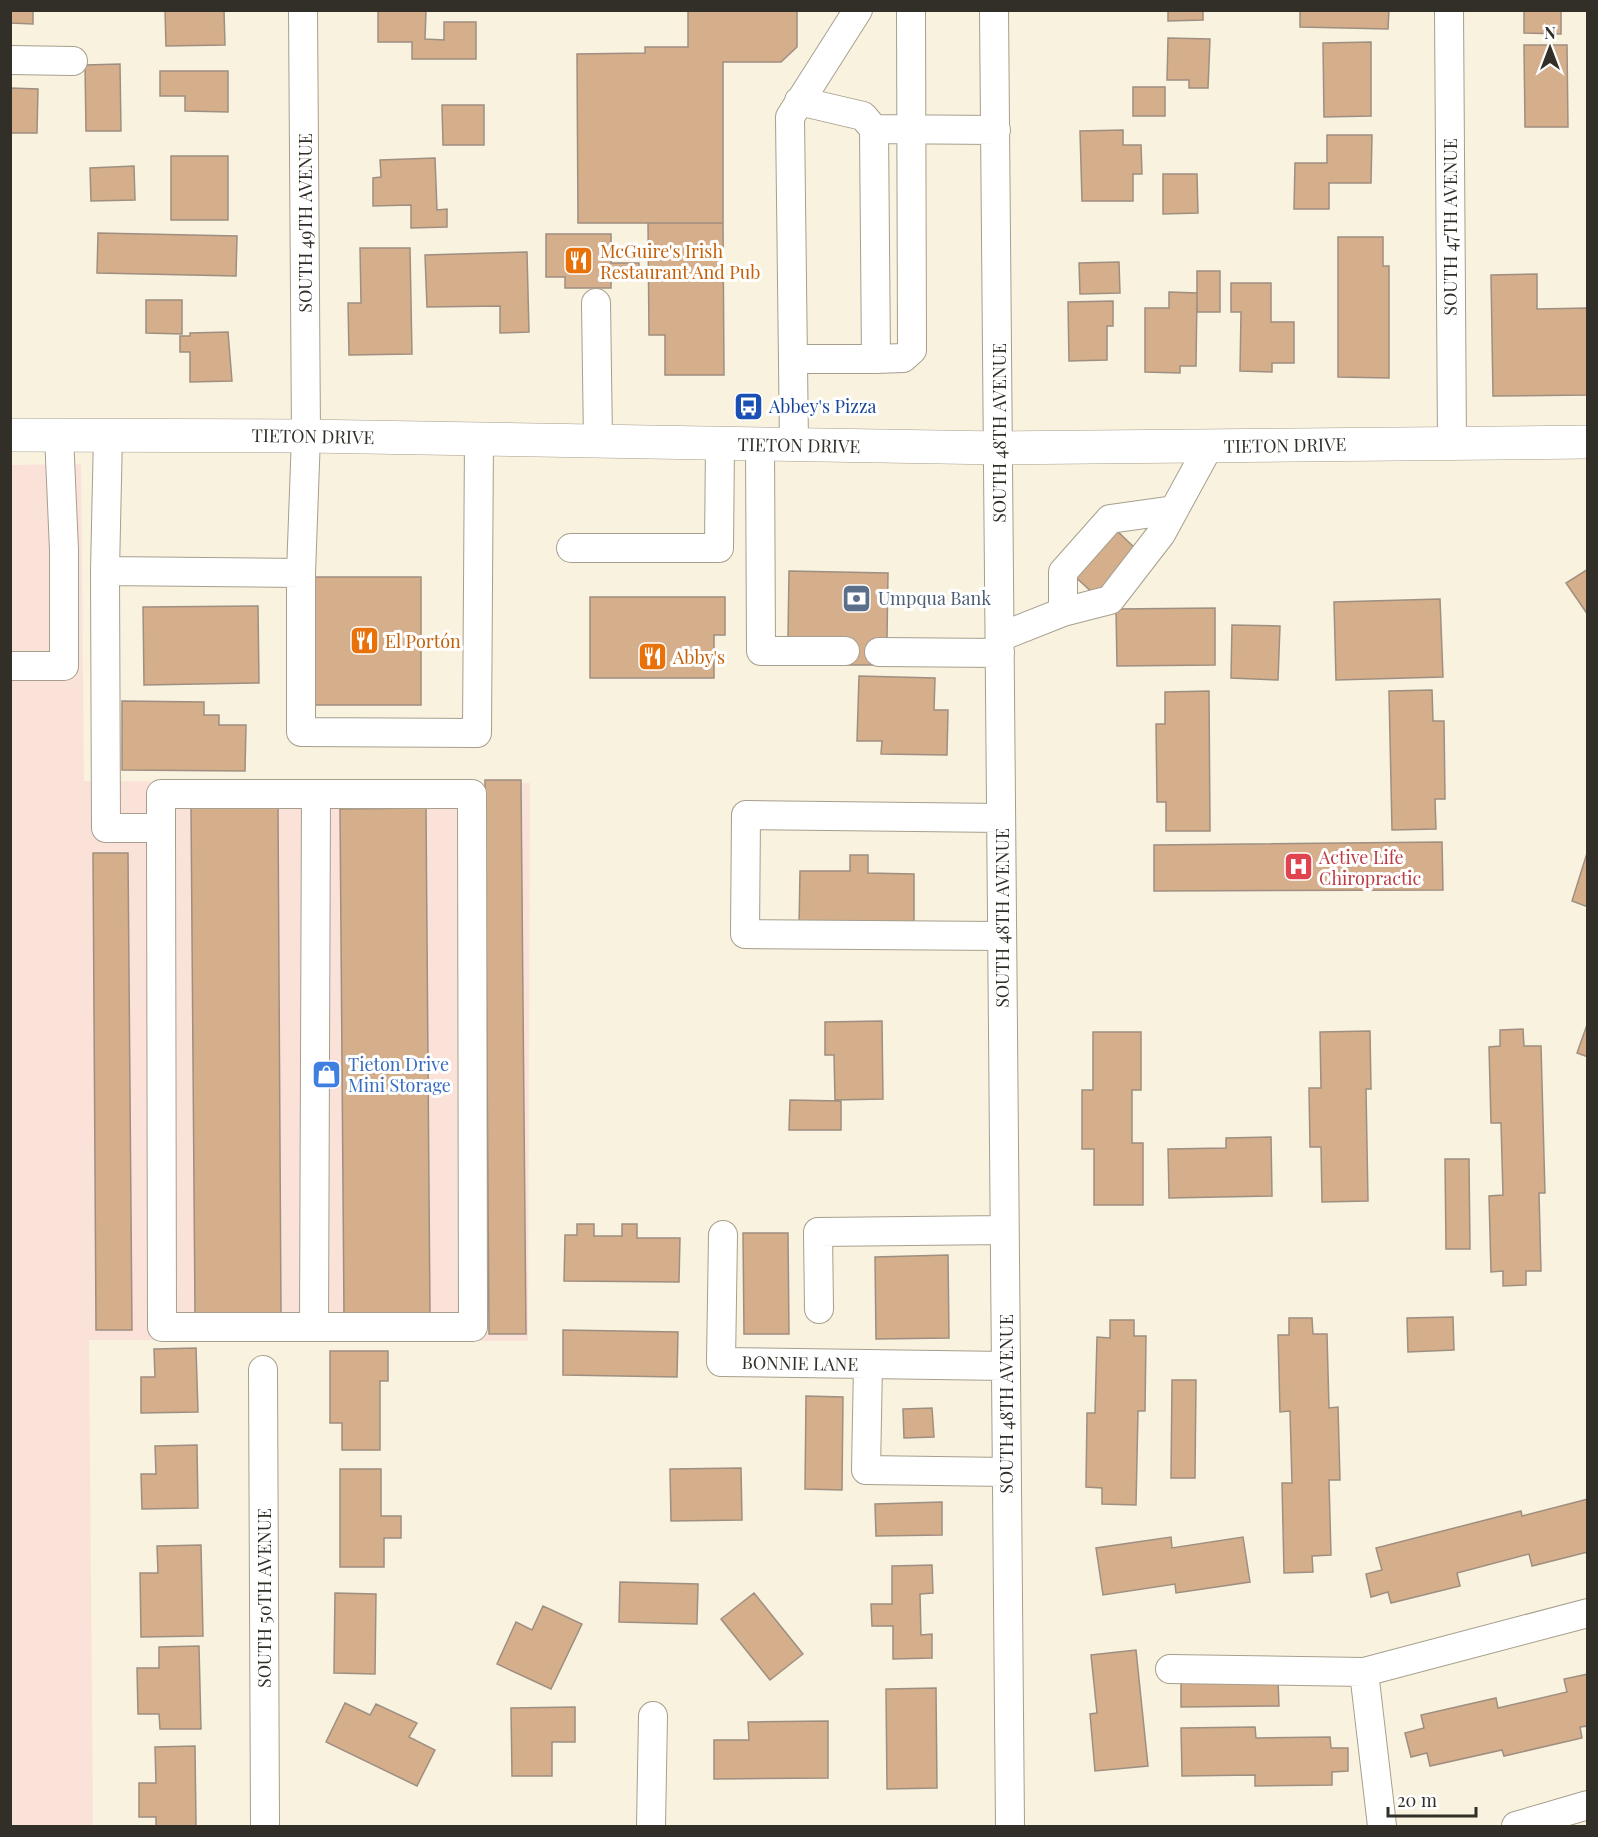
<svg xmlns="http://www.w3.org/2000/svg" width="1598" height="1837" viewBox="0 0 1598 1837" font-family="'Playfair Display',serif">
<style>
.industrial{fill:#fbe2d9}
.building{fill:#d5ae8b;stroke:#9f8f81;stroke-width:1.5}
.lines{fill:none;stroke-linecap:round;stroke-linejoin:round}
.minor-casing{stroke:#a69f8d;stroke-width:30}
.major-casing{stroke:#a69f8d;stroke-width:34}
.minor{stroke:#fff;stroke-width:28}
.major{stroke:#fff;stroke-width:33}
.labels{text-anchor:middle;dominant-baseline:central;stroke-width:6;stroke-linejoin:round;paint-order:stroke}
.street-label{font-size:18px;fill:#312f27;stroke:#fff}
.food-label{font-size:18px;fill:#c56008;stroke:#fff;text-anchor:start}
.transit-label{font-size:18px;fill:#164399;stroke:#fff;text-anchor:start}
.service-label{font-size:18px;fill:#4e5e75;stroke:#fff;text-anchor:start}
.health-label{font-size:18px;fill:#be3a42;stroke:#fff;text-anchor:start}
.shop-label{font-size:18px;fill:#366cbe;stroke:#fff;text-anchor:start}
</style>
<rect width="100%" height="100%" fill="#f9f2de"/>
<path class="industrial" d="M81,464L84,781L530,783L528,1341L89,1340L93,1826H11L10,465Z"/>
<path class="building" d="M10,10H33V24L10,23Z
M165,10H224L225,45L166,46Z
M378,10H426L425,39L444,40V22H476V59H412V42H378Z
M688,10H797V47L781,62H723V223H578L577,54L645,53V47H688Z
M1168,10H1203V20L1168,21Z
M1300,10H1389L1388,29L1300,27Z
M1524,10H1561V34L1524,33Z
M1168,38L1210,39L1208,88H1189V80H1167Z
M1371,42V116L1324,117L1323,43Z
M1524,45H1567L1568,127H1525Z
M120,64L121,131H86L85,65Z
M160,71H228V112L185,111V96H160Z
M1133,87H1165V116H1133Z
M10,88L38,89L37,133H10Z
M442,105H484V145H443Z
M1123,130V145H1141L1142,174H1133V201H1082L1080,131Z
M1327,135H1372L1371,183H1329V209H1294L1295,163H1327Z
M171,156H228V220H171Z
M435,158L437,210L447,209V227L411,228V205L373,206V178L381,177L380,160Z
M134,166L135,200L91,201L90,168Z
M1163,174H1197L1198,213L1163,214Z
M648,223H723L724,375H665V335H649Z
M98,233L237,236L236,276L97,273Z
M546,234H611V263H639V277H611V288H565V277H546Z
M1338,237H1383V266H1389V378L1338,377Z
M360,248H410L412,354L349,355L348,303H361Z
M527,252L529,332L500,333V306L427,307L425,255Z
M1119,262L1120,293L1080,294L1079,263Z
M1197,271H1220V312H1197Z
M1537,274V309L1588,308V395L1493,396L1491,275Z
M1231,283H1271V322H1294V363H1272V372L1240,371L1241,312H1231Z
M1169,292L1197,293L1196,366H1180V373L1145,372V308H1169Z
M146,300H182V334L146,333Z
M1113,301V326H1107V360L1069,361L1068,302Z
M228,332L232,381L190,382V352H180V336H190V333Z
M1112,526L1138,551L1096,596L1069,571Z
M1588,569V615L1566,583Z
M789,571L888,573L887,639L879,665H845L788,637Z
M307,577H421V705H308Z
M590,597H725V635H714V678H590Z
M1440,599L1443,677L1336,680L1334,602Z
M258,606L259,683L144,685L143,607Z
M1215,608V665L1117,666L1116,609Z
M1232,625L1280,626L1278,680L1231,678Z
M859,676L935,678L934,710H948L947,755L881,754L882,741H857Z
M1432,690L1433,721H1444L1445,799H1435L1436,829L1392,830L1389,691Z
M1209,691L1210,831H1166V802H1157L1156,724H1165V692Z
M122,701L204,702V715H219V725H246L245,771L122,770Z
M485,780H521L526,1334H489Z
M278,806L281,1315H195L191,807Z
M426,808L430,1317H344L340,809Z
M1442,842L1443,890L1154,891V845Z
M1588,850V907L1572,901Z
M93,853H128L132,1330H96Z
M850,855H868V873L914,874V929L799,928L800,871H850Z
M882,1021L883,1099L835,1100L834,1055H825V1022Z
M1588,1022V1057L1577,1053Z
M1523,1029L1524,1046H1541L1545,1193H1539L1541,1271H1526V1285L1503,1286V1271L1491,1272L1489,1196L1503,1195L1501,1123H1491L1489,1047L1500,1046V1030Z
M1370,1031L1371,1089H1366L1368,1201L1322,1202L1321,1147H1310L1309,1088H1321L1320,1032Z
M1093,1032H1141V1090H1132V1143H1143V1205H1094V1149H1082V1090H1093Z
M790,1100L841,1101V1130H789Z
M1271,1137L1272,1196L1169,1198L1168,1149L1226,1148V1138Z
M1445,1159H1469L1470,1249H1446Z
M577,1224H594V1236H622V1224H637V1238H680L679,1282L564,1281L565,1235H577Z
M743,1233H788L789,1334H744Z
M948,1255L949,1338L876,1339L875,1257Z
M1453,1317L1454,1350L1408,1352L1407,1318Z
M1289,1318H1312L1313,1334H1327L1329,1408L1338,1407L1340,1480H1329L1331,1555L1312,1556L1313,1572L1284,1573L1282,1483H1292L1290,1411L1280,1412L1278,1335H1289Z
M1110,1320H1134V1336H1146L1145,1411H1138L1136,1505L1102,1504V1488L1086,1487L1087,1413H1095L1097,1337L1110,1338Z
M563,1330L678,1332L677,1377L563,1375Z
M196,1348L198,1412L141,1413V1377H155L154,1349Z
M330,1351H388V1381H380V1450H342V1423H330Z
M1172,1380H1196L1195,1478H1171Z
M806,1396L843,1397L842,1490L805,1489Z
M932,1408L934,1437L904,1438L903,1409Z
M197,1445L198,1508L142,1509L141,1474H156L155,1446Z
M741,1468L742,1520L671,1521L670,1469Z
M340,1469H381V1516H401V1538H384V1567H340Z
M1588,1499V1552L1532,1566L1529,1554L1457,1573L1460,1586L1391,1603L1388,1592L1371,1597L1366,1574L1382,1570L1376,1548L1521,1511L1522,1516Z
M942,1502V1535L876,1536L875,1504Z
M1171,1537L1172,1548L1243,1537L1250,1582L1176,1593L1175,1584L1103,1595L1096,1548Z
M201,1545L203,1636L141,1637L140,1573H158L157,1546Z
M932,1565L933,1593L920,1594L921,1635L932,1634V1658L893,1659V1626H872L871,1604H892V1566Z
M620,1582L698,1584L697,1624L619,1622Z
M335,1593L376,1594L375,1674L334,1673Z
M754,1593L803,1654L770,1680L721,1619Z
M543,1606L582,1624L551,1689L497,1664L516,1622L532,1630Z
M199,1646L201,1729H160L159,1714H138L137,1668H159V1647Z
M1136,1650L1148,1766L1095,1771L1090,1714L1097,1713L1091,1655Z
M1588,1674V1726L1580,1727L1582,1738L1504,1756L1502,1750L1430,1766L1427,1753L1411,1757L1405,1733L1424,1728L1421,1715L1496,1698L1498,1708L1567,1692L1564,1679Z
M1278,1681L1279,1706L1181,1707V1682Z
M936,1688L937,1788L887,1789L886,1689Z
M345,1703L370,1715L376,1704L417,1723L409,1737L435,1750L417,1786L326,1742Z
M575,1707V1742H552V1776H512L511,1708Z
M828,1721V1778L714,1779V1740H749L748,1722Z
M1255,1727L1256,1738L1330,1737L1331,1748H1348V1771L1332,1772V1785L1255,1786V1775L1182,1776L1181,1728Z
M195,1746L196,1826H156V1817H139V1783H156L155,1747Z"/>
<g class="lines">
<defs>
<path id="minor" d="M994,10L1010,1826
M1449,10L1452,443
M10,60L73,61
M799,101L863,116L874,129L996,130
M596,303L598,441
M793,359H876L874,129
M876,359L903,358L912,350L911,10
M108,435L105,571L301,573L306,436L303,10
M760,444L761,651H845
M794,445L790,117L858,10
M571,548H719L720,443
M105,571L106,828H161L162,1327H473L472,794H161V828
M301,573V732L477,733L479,439
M1063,612V572L1110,519L1174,510
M1000,637L1063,612L1110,600L1161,534L1209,446
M879,652L1000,653
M10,666H64V550L59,435
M1001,818L746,815L745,934L1002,936
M723,1235L721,1362L1006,1366
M819,1309L818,1232L1004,1230
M314,1327L316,794
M868,1364L866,1470L1006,1472
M263,1370L265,1826
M1170,1669L1364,1672L1588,1613
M1364,1672L1382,1826
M651,1826L653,1716
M1516,1826L1588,1805"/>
<path id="major" d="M10,435L306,436L999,448L1588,442"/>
</defs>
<use href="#minor" class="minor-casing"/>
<use href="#major" class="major-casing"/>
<use href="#minor" class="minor"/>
<use href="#major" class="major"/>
</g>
<defs>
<symbol id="restaurant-square" viewBox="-11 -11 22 22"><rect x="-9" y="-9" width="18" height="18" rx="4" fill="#e8710a" stroke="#fff"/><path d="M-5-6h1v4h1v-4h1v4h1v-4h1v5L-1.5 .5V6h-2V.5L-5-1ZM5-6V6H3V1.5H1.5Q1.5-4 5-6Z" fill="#fff"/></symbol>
<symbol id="bus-square" viewBox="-11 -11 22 22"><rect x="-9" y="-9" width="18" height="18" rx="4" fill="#1a4fb4" stroke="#fff"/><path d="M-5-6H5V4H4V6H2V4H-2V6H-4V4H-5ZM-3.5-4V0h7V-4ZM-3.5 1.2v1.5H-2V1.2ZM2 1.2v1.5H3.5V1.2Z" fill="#fff"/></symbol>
<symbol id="bank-square" viewBox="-11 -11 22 22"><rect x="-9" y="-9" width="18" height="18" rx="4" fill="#5c6f8a" stroke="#fff"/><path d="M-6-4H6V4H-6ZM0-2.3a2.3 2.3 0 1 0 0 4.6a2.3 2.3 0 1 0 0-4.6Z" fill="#fff"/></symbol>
<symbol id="hospital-square" viewBox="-11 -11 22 22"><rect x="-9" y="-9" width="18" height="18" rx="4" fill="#e0444e" stroke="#fff"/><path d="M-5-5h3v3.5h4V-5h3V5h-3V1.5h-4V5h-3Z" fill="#fff"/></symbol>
<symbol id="shop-square" viewBox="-11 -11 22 22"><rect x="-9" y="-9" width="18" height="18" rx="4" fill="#3f7fe0" stroke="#fff"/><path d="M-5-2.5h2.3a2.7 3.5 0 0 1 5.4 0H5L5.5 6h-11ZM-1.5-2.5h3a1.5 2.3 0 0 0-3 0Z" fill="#fff"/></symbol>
</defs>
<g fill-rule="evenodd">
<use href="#restaurant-square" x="562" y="244" width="33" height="33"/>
<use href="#bus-square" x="732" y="390" width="33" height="33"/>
<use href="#bank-square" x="840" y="582" width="33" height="33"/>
<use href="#restaurant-square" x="348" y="624" width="33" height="33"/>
<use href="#restaurant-square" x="636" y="640" width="33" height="33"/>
<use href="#hospital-square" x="1282" y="850" width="33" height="33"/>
<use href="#shop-square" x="310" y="1058" width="33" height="33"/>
</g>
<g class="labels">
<g class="street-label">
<text transform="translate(305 223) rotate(-90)">SOUTH 49TH AVENUE</text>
<text transform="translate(1450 227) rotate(-90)">SOUTH 47TH AVENUE</text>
<text transform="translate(999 433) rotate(-90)">SOUTH 48TH AVENUE</text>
<text transform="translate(313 436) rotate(1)">TIETON DRIVE</text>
<text transform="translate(799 445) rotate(1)">TIETON DRIVE</text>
<text transform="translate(1285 445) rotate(-1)">TIETON DRIVE</text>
<text transform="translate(1002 918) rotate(-90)">SOUTH 48TH AVENUE</text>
<text transform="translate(800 1363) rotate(1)">BONNIE LANE</text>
<text transform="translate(1006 1404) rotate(-90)">SOUTH 48TH AVENUE</text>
<text transform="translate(264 1598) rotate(-90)">SOUTH 50TH AVENUE</text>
</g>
<g class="food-label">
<text x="600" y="251">McGuire's Irish<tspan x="600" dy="21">Restaurant And Pub</tspan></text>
<text x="385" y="641">El Portón</text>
<text x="673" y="657">Abby's</text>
</g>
<g class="transit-label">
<text x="769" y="406">Abbey's Pizza</text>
</g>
<g class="service-label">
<text x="878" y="598">Umpqua Bank</text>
</g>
<g class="health-label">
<text x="1319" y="857">Active Life<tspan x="1319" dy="21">Chiropractic</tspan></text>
</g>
<g class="shop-label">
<text x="348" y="1064">Tieton Drive<tspan x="348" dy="21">Mini Storage</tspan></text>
</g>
</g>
<rect width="1598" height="1837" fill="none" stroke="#312f27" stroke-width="24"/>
<g transform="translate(1550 48)" stroke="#ffffff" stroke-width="4.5" paint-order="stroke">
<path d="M0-4.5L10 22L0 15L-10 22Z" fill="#312f27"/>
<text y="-9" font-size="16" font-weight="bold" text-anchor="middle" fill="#312f27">N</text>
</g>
<path d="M1388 1807v9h88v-9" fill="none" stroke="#312f27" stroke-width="3"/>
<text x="1397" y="1807" font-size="18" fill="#312f27" stroke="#ffffff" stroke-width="4.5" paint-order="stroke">20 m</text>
</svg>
